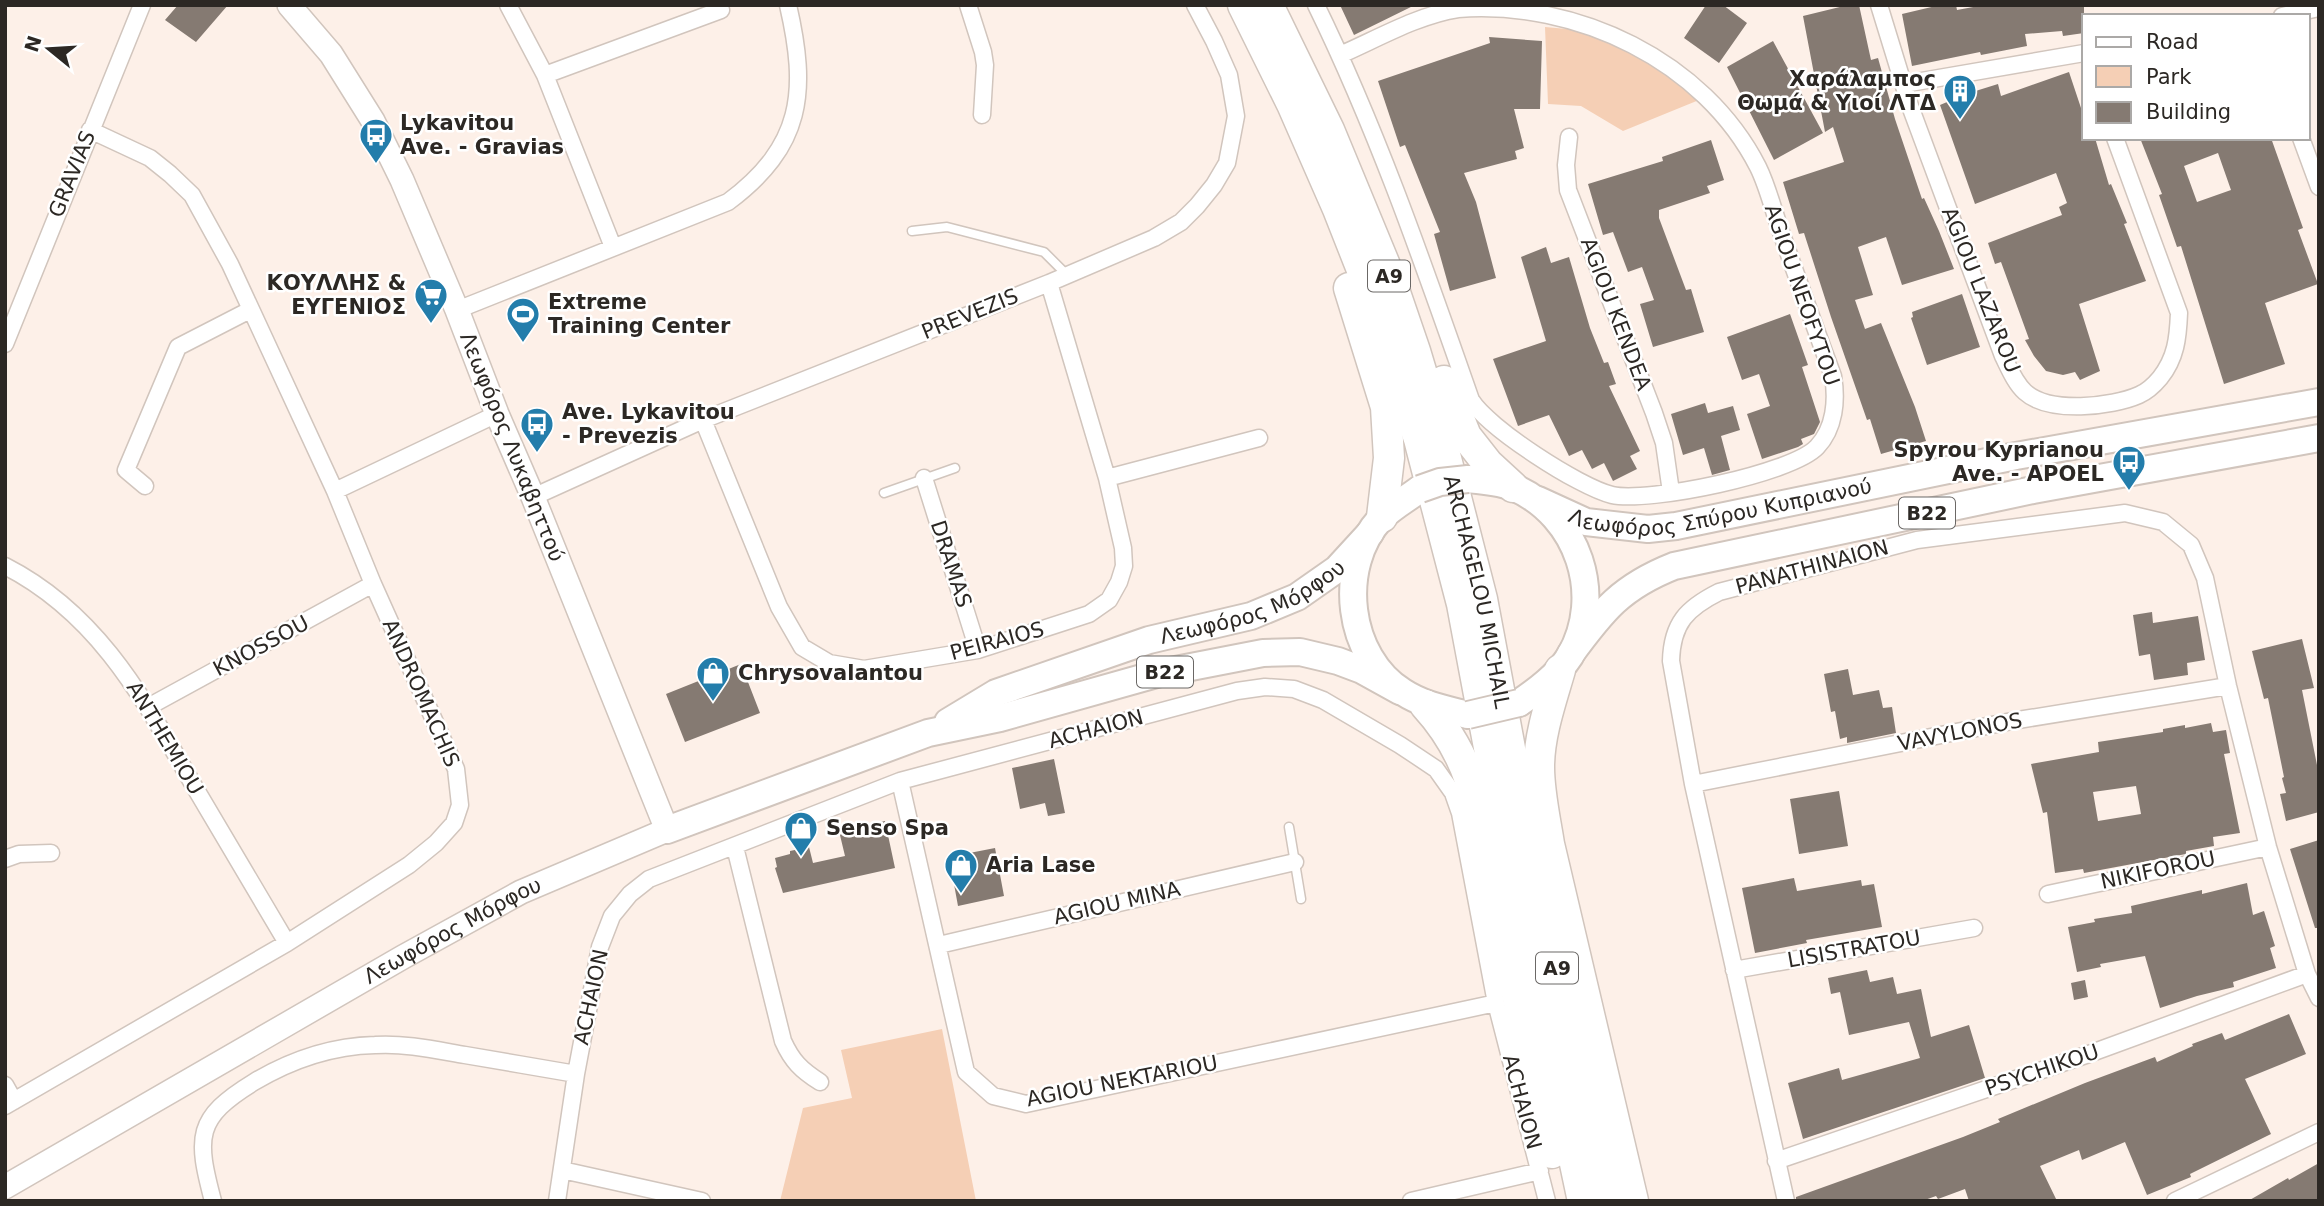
<svg xmlns="http://www.w3.org/2000/svg" width="2324" height="1206" viewBox="0 0 2324 1206" font-family="'DejaVu Sans',sans-serif">
<style>
.green{fill:#f5cfb5}
.building{fill:#857a72;fill-rule:evenodd}
.lines{fill:none;stroke-linecap:round;stroke-linejoin:round}
.lane-casing{stroke:#d1c5bd;stroke-width:11}
.street-casing{stroke:#d1c5bd;stroke-width:19}
.secondary-casing{stroke:#d1c5bd;stroke-width:26}
.primary-casing{stroke:#d1c5bd;stroke-width:30}
.highway-casing{stroke:#d1c5bd;stroke-width:33}
.lane{stroke:#fff;stroke-width:8}
.street{stroke:#fff;stroke-width:16}
.secondary{stroke:#fff;stroke-width:23}
.primary{stroke:#fff;stroke-width:26}
.highway{stroke:#fff;stroke-width:30}
.primary-bridge-casing{stroke:#d1c5bd;stroke-width:30;stroke-linecap:butt}
.primary-bridge{stroke:#fff;stroke-width:26}
.labels{text-anchor:middle;dominant-baseline:central;stroke-width:5;stroke-linejoin:round;paint-order:stroke}
.shield{fill:#fff;stroke:#6b6866;stroke-width:2}
.shield-label{font-size:19px;font-weight:bold;fill:#2c2824}
.poi-label{font-size:21px;font-weight:bold;fill:#2c2824;stroke:#fff;text-anchor:start}
.street-label{font-size:21px;fill:#2c2824;stroke:#fff}
</style>
<rect width="100%" height="100%" fill="#fdf0e8"/>
<path class="green" d="M1545,27L1589,31L1655,58L1699,100L1623,131L1581,106L1548,104Z
M942,1029L976,1201H780L803,1108L852,1098L841,1050Z"/>
<path class="building" d="M178,5H228L196,42L165,20Z
M1340,5H1415L1354,35Z
M1706,5H1723L1747,23L1719,63L1684,38Z
M1848,5H1859L1871,60L1878,58L1895,119L1922,199L1924,198L1939,231L1954,269L1902,285L1886,237L1858,247L1873,295L1855,300L1865,329L1881,323L1915,407L1926,441L1881,454L1870,419L1867,420L1831,317L1804,233L1799,234L1783,182L1844,162L1833,127L1825,132L1803,16Z
M1940,5H1956L1957,10L1984,5H2084V33L2063,36L2062,31L2025,34L2027,46L1981,55L1980,52L1912,66L1902,14Z
M1489,37L1542,41L1540,109H1514L1524,148L1515,151L1517,159L1464,173L1476,202L1496,278L1450,291L1434,234L1440,232L1405,145L1400,147L1378,81L1490,43Z
M1773,41L1823,133L1774,160L1727,67Z
M2069,72L2084,117V138H2095L2109,185L2111,184L2127,223L2124,224L2146,281L2079,304L2100,371L2080,380L2075,372L2063,375L2046,371L2034,356L2025,340L2029,339L2001,262L1995,264L1988,243L2062,215L2059,207L2067,203L2056,173L1975,204L1940,105L1966,94L1998,84L2001,96Z
M2140,138H2271L2303,228L2298,230L2318,284L2265,303L2285,364L2224,384L2181,246L2177,247L2159,195L2162,194ZM2218,153L2231,190L2197,202L2184,166Z
M1711,140L1724,180L1707,186L1710,193L1659,210V218L1686,290L1691,289L1704,332L1653,347L1640,304L1654,300L1642,267L1628,272L1613,232L1603,235L1588,184L1663,161L1662,157Z
M1546,247L1551,263L1569,257L1590,328L1604,363L1608,362L1616,384L1609,386L1640,451L1630,456L1637,469L1613,481L1604,463L1592,469L1582,450L1569,456L1549,415L1518,426L1493,359L1546,341L1521,257Z
M1962,294L1980,347L1927,365L1911,318L1913,317L1912,312Z
M1790,314L1808,365L1802,367L1820,422L1814,434L1801,439L1803,444L1798,447L1762,459L1747,414L1770,406L1759,374L1742,380L1727,337Z
M1705,403L1708,413L1733,406L1740,430L1721,436L1730,470L1712,475L1704,448L1683,455L1671,414Z
M2152,612L2153,623L2198,616L2205,660L2187,663L2188,675L2154,680L2150,654L2139,656L2133,615Z
M2302,639L2314,688L2302,690L2319,775V812L2286,821L2280,794L2286,793L2282,778L2284,777L2268,698L2264,699L2252,651Z
M741,664L760,713L685,742L666,694Z
M1848,669L1853,695L1879,690L1883,708L1892,707L1896,733L1847,743V737L1840,739L1835,711L1831,712L1824,674Z
M2211,723L2213,732L2226,730L2230,753L2224,754L2240,833L2213,837L2214,846L2186,851V854L2084,873L2083,869L2055,873L2047,812L2043,813L2031,764L2099,752L2098,742L2163,732V729L2185,725V728ZM2136,786L2141,814L2098,821L2093,792Z
M1054,759L1065,813L1048,816L1045,803L1020,809L1012,768Z
M1839,791L1848,846L1799,854L1790,799Z
M885,821L895,868L783,893L775,868L777,867L775,858L790,854V851L809,847L813,863L845,856L839,831Z
M2319,840V928H2315L2290,849Z
M995,848L1004,896L958,906L949,857Z
M1794,878L1797,891L1861,880L1862,886L1874,884L1882,927L1806,940L1807,943L1755,953L1742,888Z
M2247,883L2253,915L2264,911L2275,946L2270,948L2276,968L2233,982L2234,987L2197,996L2160,1008L2145,956L2100,964L2101,967L2077,972L2068,927L2095,922L2094,919L2132,913L2131,906L2202,890V894Z
M1867,970L1870,982L1893,977L1897,994L1921,989L1931,1037L1969,1025L1985,1078L1803,1139L1788,1083L1839,1068L1842,1080L1920,1058L1909,1022L1849,1035L1840,992L1831,994L1828,978Z
M2085,980L2088,997L2074,1000L2071,983Z
M2289,1014L2306,1054L2245,1079L2271,1134L2190,1174L2191,1177L2147,1195L2125,1142L2082,1160L2079,1150L2040,1166L2057,1201H1969L1965,1189L1938,1199L1936,1196L1922,1201H1796V1197L1963,1137L2000,1122L1998,1119L2085,1083L2155,1057L2157,1062L2193,1046L2192,1044L2222,1033L2225,1040Z
M2319,1163V1201H2248L2288,1178L2289,1180Z"/>
<g class="lines">
<defs>
<path id="lane" d="M912,231L947,227L1044,252L1067,275
M884,493L955,468
M1289,827L1301,899"/>
<path id="street" d="M508,5L545,75L613,247
M968,5L983,52L985,65L982,115
M1316,5C1378,132 1424,266 1471,400C1488,428 1579,487 1612,495C1648,503 1791,474 1817,447C1835,428 1837,400 1833,376C1815,328 1798,280 1781,232C1773,210 1768,187 1758,167C1704,61 1577,0 1458,9C1418,15 1377,39 1340,55
M1879,5L1910,106L2003,356C2009,368 2015,383 2025,392C2049,414 2112,407 2139,395C2146,392 2155,384 2160,378C2176,358 2178,338 2179,313L2115,138
M2282,16L2319,8
M545,75L721,10
M1904,84L2084,53
M1569,137L1566,165L1568,190L1654,413L1664,443L1671,492
M2301,138L2319,187
M457,310L728,202C803,146 808,92 788,5
M5,344L142,5
M703,420L779,607L802,647L829,663L864,669L978,650L1089,614L1109,600L1119,582L1124,566L1123,548L1107,478L1049,283
M924,478L978,650
M1107,478L1259,438
M145,486L126,470L178,347L250,310
M335,491L497,414
M533,497L703,420L1049,283L1154,238L1181,222L1197,206L1214,185L1227,163L1236,116L1229,75L1214,41L1195,5
M5,566C99,614 144,700 194,786C225,839 256,891 287,943
M148,707L373,584
M900,781L966,1072L993,1096L1026,1104L1496,1003
M1693,784L2012,721L2228,686
M735,847L783,1041C792,1061 801,1070 820,1082
M5,859L19,854L51,853
M2048,894L2268,847
M939,945L1295,862
M1734,970L1974,928
M5,1085L14,1101
M5,1106L287,943L409,865L436,843L454,823L460,805L456,769L373,584L335,491L230,264L192,195L170,174L150,158L90,130
M1776,1161L2086,1055L2307,974
M562,1170L702,1201
M213,1201C196,1137 195,1118 254,1082C291,1060 333,1046 375,1045C405,1043 436,1050 465,1055C502,1061 539,1068 576,1074
M557,1201L576,1074L600,947L612,916L630,894L649,879L900,781L1237,691L1265,687L1294,689L1323,700L1400,745L1436,769L1453,793L1460,813L1496,1003L1547,1201
M1411,1201L1540,1171
M1786,1201L1693,784L1671,661C1672,623 1687,608 1719,592L1917,540L2125,513L2163,522L2191,545L2205,578L2228,686L2268,847L2307,974L2319,998
M2175,1201L2319,1132"/>
<g id="secondary">
<path id="s1" d="M5,1187L403,957L521,892L667,830L533,497L497,414L457,310L402,180L373,121L331,54L289,5"/>
</g>
<g id="primary">
<path d="M1468,479C1483,481 1502,482 1515,488C1578,516 1605,595 1570,656C1557,676 1538,690 1519,703"/>
<path d="M1420,489C1408,498 1392,507 1381,518C1336,567 1347,657 1403,692C1423,705 1445,709 1468,715"/>
<path id="s2" d="M1538,500L1586,522L1648,529L1676,526L2016,456L2319,402"/>
<path d="M1570,655C1603,610 1621,587 1674,566L2033,490L2319,438"/>
<path id="s3" d="M948,722L996,693L1149,640L1251,616L1297,597L1337,569L1370,533"/>
<path d="M667,830L928,733L1000,718L1160,673L1263,653L1300,652L1338,661L1362,670L1400,691"/>
</g>
<g id="highway">
<path d="M1243,5L1292,104L1338,209L1368,285L1419,439L1462,604L1509,854L1583,1201"/>
<path id="s4" d="M1268,5L1329,130L1389,275L1415,351L1439,431L1482,599L1529,850L1610,1201"/>
<path d="M1349,288L1386,407L1389,458L1382,517"/>
<path d="M1444,381L1466,436L1488,464L1513,487"/>
<path d="M1560,670C1551,701 1539,735 1539,767C1539,793 1545,818 1549,844L1633,1201"/>
<path d="M1425,705C1446,728 1460,751 1470,780L1552,1153"/>
</g>
</defs>
<use href="#lane" class="lane-casing"/>
<use href="#street" class="street-casing"/>
<use href="#secondary" class="secondary-casing"/>
<use href="#primary" class="primary-casing"/>
<use href="#highway" class="highway-casing"/>
<use href="#lane" class="lane"/>
<use href="#street" class="street"/>
<use href="#secondary" class="secondary"/>
<use href="#primary" class="primary"/>
<use href="#highway" class="highway"/>
<defs>
<path id="primary-bridge" d="M1420,489L1440,482L1468,479
M1468,715L1519,703"/>
</defs>
<use href="#primary-bridge" class="primary-bridge-casing"/>
<use href="#primary-bridge" class="primary-bridge"/>
</g>
<defs>
<symbol id="building-pin" viewBox="-11 -11 22 30"><path d="M0 17L-7.5 6A9.5 9.5 0 1 1 7.5 6Z" fill="#237dab" stroke="#fff"/><path d="M-4-6H4V6H1V3H-1V6H-4ZM-2.5-4.3h1.7v1.8h-1.7ZM.8-4.3h1.7v1.8H.8ZM-2.5-1h1.7V.8h-1.7ZM.8-1h1.7V.8H.8Z" fill="#fff"/></symbol>
<symbol id="bus-pin" viewBox="-11 -11 22 30"><path d="M0 17L-7.5 6A9.5 9.5 0 1 1 7.5 6Z" fill="#237dab" stroke="#fff"/><path d="M-5-6H5V4H4V6H2V4H-2V6H-4V4H-5ZM-3.5-4V0h7V-4ZM-3.5 1.2v1.5H-2V1.2ZM2 1.2v1.5H3.5V1.2Z" fill="#fff"/></symbol>
<symbol id="supermarket-pin" viewBox="-11 -11 22 30"><path d="M0 17L-7.5 6A9.5 9.5 0 1 1 7.5 6Z" fill="#237dab" stroke="#fff"/><path d="M-6-5.5h2.5l.6 2H6L4.5 2H-2.5L-4.4-4H-6ZM-1.5 3.2a1.3 1.3 0 1 0 .1 0ZM3 3.2a1.3 1.3 0 1 0 .1 0Z" fill="#fff"/></symbol>
<symbol id="stadium-pin" viewBox="-11 -11 22 30"><path d="M0 17L-7.5 6A9.5 9.5 0 1 1 7.5 6Z" fill="#237dab" stroke="#fff"/><path d="M0-5a6.5 5 0 1 0 0 10a6.5 5 0 1 0 0-10ZM-3.5-1.8h7v3.6h-7Z" fill="#fff"/></symbol>
<symbol id="shop-pin" viewBox="-11 -11 22 30"><path d="M0 17L-7.5 6A9.5 9.5 0 1 1 7.5 6Z" fill="#237dab" stroke="#fff"/><path d="M-5-2.5h2.3a2.7 3.5 0 0 1 5.4 0H5L5.5 6h-11ZM-1.5-2.5h3a1.5 2.3 0 0 0-3 0Z" fill="#fff"/></symbol>
</defs>
<g fill-rule="evenodd">
<use href="#building-pin" x="1941" y="72" width="38" height="52"/>
<use href="#bus-pin" x="357" y="116" width="38" height="52"/>
<use href="#supermarket-pin" x="412" y="276" width="38" height="52"/>
<use href="#stadium-pin" x="504" y="295" width="38" height="52"/>
<use href="#bus-pin" x="518" y="405" width="38" height="52"/>
<use href="#bus-pin" x="2110" y="443" width="38" height="52"/>
<use href="#shop-pin" x="694" y="654" width="38" height="52"/>
<use href="#shop-pin" x="782" y="809" width="38" height="52"/>
<use href="#shop-pin" x="942" y="846" width="38" height="52"/>
</g>
<g class="labels">
<g class="shield">
<rect x="1368" y="260.5" width="42" height="31" rx="5"/>
<rect x="1899" y="497.5" width="56" height="31" rx="5"/>
<rect x="1137" y="656.5" width="56" height="31" rx="5"/>
<rect x="1536" y="952.5" width="42" height="31" rx="5"/>
</g>
<g class="shield-label">
<text x="1389" y="276">A9</text>
<text x="1927" y="513">B22</text>
<text x="1165" y="672">B22</text>
<text x="1557" y="968">A9</text>
</g>
<g class="poi-label">
<text x="1936" y="79" text-anchor="end">Χαράλαμπος<tspan x="1936" dy="24">Θωμά &amp; Υιοί ΛΤΔ</tspan></text>
<text x="400" y="123">Lykavitou<tspan x="400" dy="24">Ave. - Gravias</tspan></text>
<text x="406" y="283" text-anchor="end">ΚΟΥΛΛΗΣ &amp;<tspan x="406" dy="24">ΕΥΓΕΝΙΟΣ</tspan></text>
<text x="548" y="302">Extreme<tspan x="548" dy="24">Training Center</tspan></text>
<text x="562" y="412">Ave. Lykavitou<tspan x="562" dy="24">- Prevezis</tspan></text>
<text x="2104" y="450" text-anchor="end">Spyrou Kyprianou<tspan x="2104" dy="24">Ave. - APOEL</tspan></text>
<text x="738" y="673">Chrysovalantou</text>
<text x="826" y="828">Senso Spa</text>
<text x="986" y="865">Aria Lase</text>
</g>
<g class="street-label">
<text transform="translate(72 174) rotate(-68)">GRAVIAS</text>
<text transform="translate(1981 290) rotate(68)">AGIOU LAZAROU</text>
<text transform="translate(1802 295) rotate(71)">AGIOU NEOFYTOU</text>
<text transform="translate(970 314) rotate(-22)">PREVEZIS</text>
<text transform="translate(1616 314) rotate(69)">AGIOU KENDEA</text>
<text transform="translate(512 447) rotate(68)">Λεωφόρος Λυκαβηττού</text>
<text stroke="none"><textPath href="#s2" startOffset="189">Λεωφόρος Σπύρου Κυπριανού</textPath></text>
<text transform="translate(951 564) rotate(72)">DRAMAS</text>
<text transform="translate(1812 567) rotate(-15)">PANATHINAION</text>
<text stroke="none"><textPath href="#s4" startOffset="625">ARCHAGELOU MICHAIL</textPath></text>
<text stroke="none"><textPath href="#s3" startOffset="329">Λεωφόρος Μόρφου</textPath></text>
<text transform="translate(997 641) rotate(-15)">PEIRAIOS</text>
<text transform="translate(261 646) rotate(-28)">KNOSSOU</text>
<text transform="translate(421 693) rotate(66)">ANDROMACHIS</text>
<text transform="translate(1096 729) rotate(-15)">ACHAION</text>
<text transform="translate(1960 732) rotate(-11)">VAVYLONOS</text>
<text transform="translate(165 738) rotate(59)">ANTHEMIOU</text>
<text transform="translate(2158 870) rotate(-12)">NIKIFOROU</text>
<text transform="translate(1117 903) rotate(-13)">AGIOU MINA</text>
<text stroke="none"><textPath href="#s1" startOffset="516">Λεωφόρος Μόρφου</textPath></text>
<text transform="translate(1854 949) rotate(-10)">LISISTRATOU</text>
<text transform="translate(591 997) rotate(-78)">ACHAION</text>
<text transform="translate(2042 1070) rotate(-19)">PSYCHIKOU</text>
<text transform="translate(1122 1081) rotate(-11)">AGIOU NEKTARIOU</text>
<text transform="translate(1522 1102) rotate(75)">ACHAION</text>
</g>
</g>
<rect width="2324" height="1206" fill="none" stroke="#2c2824" stroke-width="14"/>
<rect x="2082" y="14" width="228" height="126" fill="#ffffff" stroke="#aba9a7" stroke-width="2"/>
<rect x="2096" y="37" width="35" height="10" fill="#ffffff" stroke="#aba9a7" stroke-width="2"/>
<text x="2146" y="49" font-size="21" fill="#2c2824">Road</text>
<rect x="2096" y="66" width="35" height="21" fill="#f5cfb5" stroke="#aba9a7" stroke-width="2"/>
<text x="2146" y="84" font-size="21" fill="#2c2824">Park</text>
<rect x="2096" y="102" width="35" height="21" fill="#857a72" stroke="#aba9a7" stroke-width="2"/>
<text x="2146" y="119" font-size="21" fill="#2c2824">Building</text>
<g transform="translate(49 49) rotate(288)" stroke="#ffffff" stroke-width="5" paint-order="stroke">
<path d="M0-5L12 26L0 18L-12 26Z" fill="#2c2824"/>
<text y="-10" font-size="19" font-weight="bold" text-anchor="middle" fill="#2c2824">N</text>
</g>
</svg>
